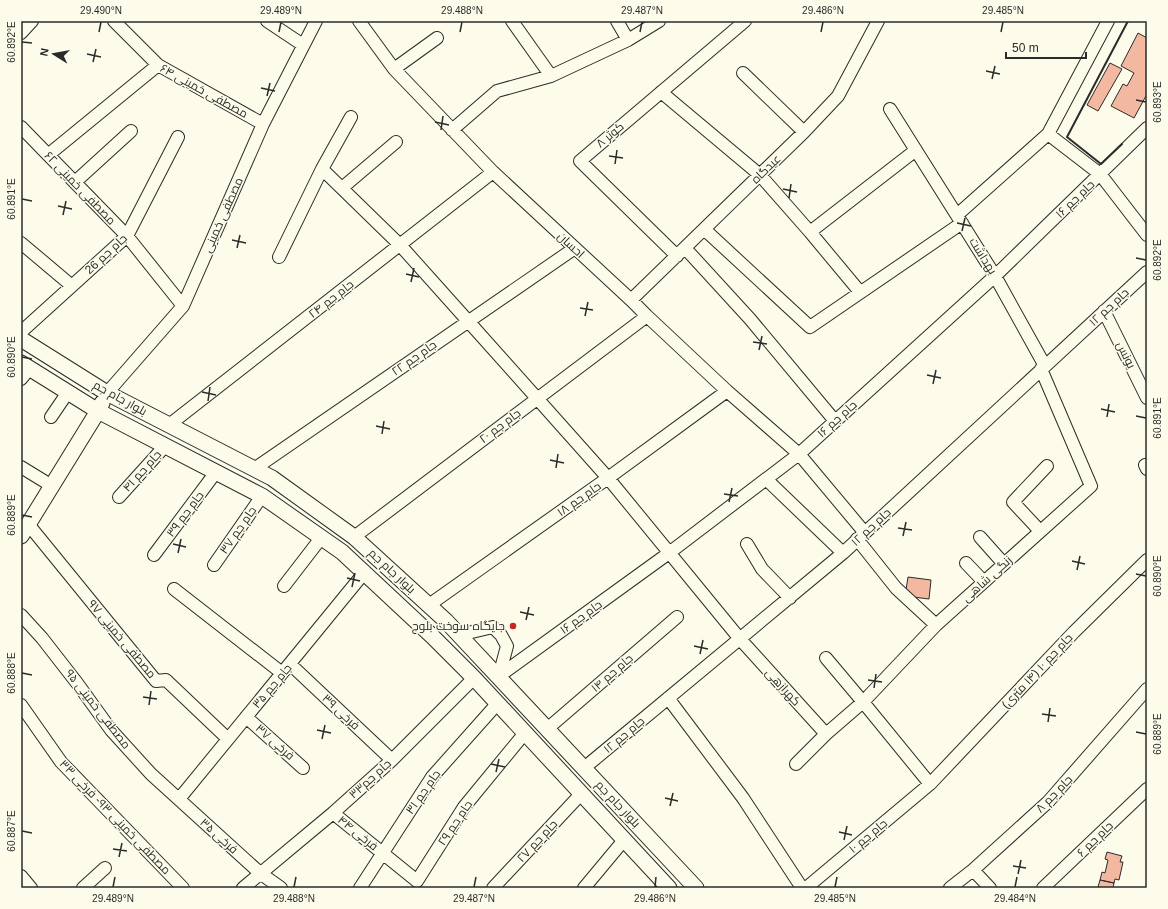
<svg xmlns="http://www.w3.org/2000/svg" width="1168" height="909" viewBox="0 0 1168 909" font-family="Helvetica,Cairo,sans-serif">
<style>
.building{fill:#f2b8a0;stroke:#2b2b2b}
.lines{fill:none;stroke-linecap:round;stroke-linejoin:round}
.minor-casing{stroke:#2b2b2b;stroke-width:14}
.major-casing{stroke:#2b2b2b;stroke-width:17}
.minor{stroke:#fdfbea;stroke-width:12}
.major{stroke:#fdfbea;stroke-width:15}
.wall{stroke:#2b2b2b;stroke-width:2}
.ticks{fill:none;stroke:#2b2b2b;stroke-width:1.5}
.poi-dot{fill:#c62828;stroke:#fdfbea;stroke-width:1.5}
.labels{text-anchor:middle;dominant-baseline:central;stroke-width:3;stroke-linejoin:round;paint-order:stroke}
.street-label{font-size:12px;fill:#2b2b2b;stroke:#fdfbea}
.poi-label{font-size:12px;fill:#2b2b2b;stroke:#fdfbea;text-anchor:end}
.neatline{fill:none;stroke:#2b2b2b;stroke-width:1.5}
.ticks-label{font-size:10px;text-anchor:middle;fill:#2b2b2b}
</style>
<rect width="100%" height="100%" fill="#fdfbea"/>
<path class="building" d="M1138,33L1147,38V94L1134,118L1111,106L1123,84L1127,86L1134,73L1121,66Z
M1110,63L1122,69L1098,111L1087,105Z
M908,577L931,580L929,599L905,596Z
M1107,852L1122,856L1120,862H1123L1119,880L1115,879L1114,883L1100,880L1102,872L1105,873L1108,860L1105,859Z
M1100,880L1114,883L1113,888H1101L1098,887Z"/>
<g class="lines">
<defs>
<path id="minor" d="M114,21L158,65L263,124
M267,21L303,45
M359,21L394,69L493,172L631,300L647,316L727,391L799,454L865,533
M512,21L551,76
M617,21L628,40
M21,33L32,21
M394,69L437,38
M743,73L804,132
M661,92L760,175L810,232
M890,109L995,276L1045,366
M21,127L127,236L183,306
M452,130L497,91L551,76L628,40L659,21
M1048,134L1100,174L1147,235
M48,155L158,65
M322,169L400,245L468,321L608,478L740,639L826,734
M75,182L131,131
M342,188L396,142
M957,215L1048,134L1108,21
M704,229L810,327L962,223
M21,243L72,286
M685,248L750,319L835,421
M677,256L580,161L745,21
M279,257L322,169L351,117
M860,292L810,232L916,150
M631,300L804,132L838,96L878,21
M1104,311L1147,398
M21,332L127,236L178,137
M21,379L30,368
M107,393L183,306L263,124L316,21
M51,417L68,392
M169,425L493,172
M1145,465L1147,469
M21,467L52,486
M254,469L575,248
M766,479L843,553
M119,497L165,446
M28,524L156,681L166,680L228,739
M1040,531L1013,502L1047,466
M354,537L647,316
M980,537L1004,564
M857,539L896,588L936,625
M747,544L762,569L790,598
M154,555L216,472
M966,563L984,582
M214,565L262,496
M284,586L321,538
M174,589L282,673
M429,605L608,478L727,391
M21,615L42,638L77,683L111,730L151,774L260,873L281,888
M459,635L493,627L501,635L507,646L499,676
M826,658L863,702L930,784
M290,664L392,760
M499,676L669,553L799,454L995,276L1147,128
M668,698L743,798L802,888
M21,705L61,762L183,888
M246,717L303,768
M547,729L677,617
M796,764L826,734L863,702L936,625L1091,486L1041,369
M584,768L843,553L1147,272
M179,799L364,573
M333,813L417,881L464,807L524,734
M973,870L990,888
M21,876L31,888
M83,888L105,868
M243,888L333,813L392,760L474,678
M360,888L432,777L497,704
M493,888L581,794
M584,888L624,840
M806,888L930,784L1074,632L1147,560
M950,888L973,870L1048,802L1147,689
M1043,888L1147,789"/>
<path id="major" d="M21,339L107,393L272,478L354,537L446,621L696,888
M21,363L98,411L262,496L342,552L432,636L474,678L669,888
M21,536L98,411L102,403"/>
</defs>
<use href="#minor" class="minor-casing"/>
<use href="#major" class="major-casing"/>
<use href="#minor" class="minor"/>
<use href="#major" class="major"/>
<path class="wall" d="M1122,144L1101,164L1067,137L1128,21"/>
</g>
<path class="ticks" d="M99,32L101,22M279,32L281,22M460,32L462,22M640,32L642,22M821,32L823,22M1001,32L1003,22M22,42L32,43M87,54L101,57M93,62L96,49M986,71L1000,74M992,79L995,66M261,88L275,91M267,96L270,83M1136,100L1146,102M435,122L449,125M441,130L443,116M609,156L623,158M615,164L617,150M783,189L797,192M789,198L791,184M22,199L32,201M58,206L72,209M63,215L66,201M957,223L971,226M962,231L965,218M232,240L246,243M237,248L240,235M1136,258L1146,260M406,274L419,277M411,282L414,268M580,308L593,310M585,316L588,302M753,342L767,344M759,350L762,336M22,357L32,359M927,375L941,378M933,384L936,370M202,392L216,395M208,401L210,387M1101,409L1115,412M1136,416L1146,418M1107,417L1109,404M376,426L390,429M382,434L384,421M550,460L564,463M556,468L558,454M724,494L738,496M729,502L732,488M22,515L32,517M898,528L912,530M903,536L906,522M173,544L186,547M178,553L181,539M1072,561L1085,564M1077,570L1080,556M1136,574L1146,576M347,578L360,581M352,587L355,573M520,612L534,615M526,620L529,607M694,646L708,649M700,654L703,640M22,673L32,675M868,680L882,682M874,688L876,674M143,697L157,699M149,705L151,691M1042,714L1056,716M1048,722L1050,708M317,730L331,733M1136,732L1146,734M322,739L325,725M491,764L505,767M496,772L499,759M665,798L678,801M670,806L673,793M22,831L32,833M839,832L852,835M844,840L847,826M113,849L127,851M119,857L122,843M1013,866L1026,868M1018,874L1021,860M113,887L115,877M294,887L296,877M474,887L476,877M655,887L656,877M835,887L837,877M1015,887L1017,877"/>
<circle class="poi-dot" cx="513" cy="626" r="4"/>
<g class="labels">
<g class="street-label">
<text transform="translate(204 91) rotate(29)">مصطفی خمینی ۶۴</text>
<text transform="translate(610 135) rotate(-40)">کوثر ۸</text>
<text transform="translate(766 169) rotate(-44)">عیدگاه</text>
<text transform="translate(80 188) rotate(46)">مصطفی خمینی ۶۲</text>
<text transform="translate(1075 199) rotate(-44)">جام جم ۱۶</text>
<text transform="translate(223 215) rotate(-66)">مصطفی خمینی</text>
<text transform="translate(571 245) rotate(43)">احسان</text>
<text transform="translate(106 254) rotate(-43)">جام جم 26</text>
<text transform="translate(983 256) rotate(58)">بهداشت</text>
<text transform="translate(331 299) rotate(-38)">جام جم ۲۴</text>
<text transform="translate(1109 307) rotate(-43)">جام جم ۱۲</text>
<text transform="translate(1126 355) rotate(64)">یونس</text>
<text transform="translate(414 358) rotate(-35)">جام جم ۲۲</text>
<text transform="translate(120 398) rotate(29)">بلوار جام جم</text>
<text transform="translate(837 419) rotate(-42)">جام جم ۱۶</text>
<text transform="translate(500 426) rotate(-37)">جام جم ۲۰</text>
<text transform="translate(142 471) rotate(-48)">جام جم ۴۱</text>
<text transform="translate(579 499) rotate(-35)">جام جم ۱۸</text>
<text transform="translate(185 514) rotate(-53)">جام جم ۳۹</text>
<text transform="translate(871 527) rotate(-43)">جام جم ۱۲</text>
<text transform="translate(238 530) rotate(-55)">جام جم ۳۷</text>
<text transform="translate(392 571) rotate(43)">بلوار جام جم</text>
<text transform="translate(987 579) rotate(-42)">زنگی شاهی</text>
<text transform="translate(581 617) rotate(-36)">جام جم ۱۶</text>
<text transform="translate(122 639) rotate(50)">مصطفی خمینی ۹۷</text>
<text transform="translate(1037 671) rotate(-47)">جام جم ۱۰ (۱۴ متری)</text>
<text transform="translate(612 673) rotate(-41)">جام جم ۱۴</text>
<text transform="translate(272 686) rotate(-50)">جام جم ۳۵</text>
<text transform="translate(783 687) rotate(48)">کهرازهی</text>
<text transform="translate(98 709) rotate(52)">مصطفی خمینی ۹۵</text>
<text transform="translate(341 712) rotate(43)">فرخی ۳۹</text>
<text transform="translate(624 735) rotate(-40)">جام جم ۱۲</text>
<text transform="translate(275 742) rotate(42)">فرخی ۳۷</text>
<text transform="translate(370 779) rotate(-42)">جام جم۳۳</text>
<text transform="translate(423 792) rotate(-55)">جام جم ۳۱</text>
<text transform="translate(1054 794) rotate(-46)">جام جم ۸</text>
<text transform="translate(618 804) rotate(47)">بلوار جام جم</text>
<text transform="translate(115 817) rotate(46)">مصطفی خمینی ۹۳- فرخی ۳۳</text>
<text transform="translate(455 823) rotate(-56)">جام جم ۲۹</text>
<text transform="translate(358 833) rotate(39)">فرخی ۴۴</text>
<text transform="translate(219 836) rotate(42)">فرخی ۳۵</text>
<text transform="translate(868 836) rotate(-40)">جام جم ۱۰</text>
<text transform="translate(1095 839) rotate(-44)">جام جم ۶</text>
<text transform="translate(537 841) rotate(-47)">جام جم ۲۷</text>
</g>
<g class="poi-label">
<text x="505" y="626">جایگاه سوخت بلوچ</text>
</g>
</g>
<rect width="1168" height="909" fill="none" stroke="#fdfbea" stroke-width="44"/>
<g transform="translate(54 54) rotate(281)" stroke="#fdfbea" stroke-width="3" paint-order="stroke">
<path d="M0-3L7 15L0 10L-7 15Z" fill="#2b2b2b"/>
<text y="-6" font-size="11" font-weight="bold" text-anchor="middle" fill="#2b2b2b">N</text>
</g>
<path d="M1006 52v6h80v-6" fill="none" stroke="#2b2b2b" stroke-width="2"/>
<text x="1012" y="52" font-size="12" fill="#2b2b2b" stroke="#fdfbea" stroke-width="3" paint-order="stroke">50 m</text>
<rect x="22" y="22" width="1124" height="865" class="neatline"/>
<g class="ticks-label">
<text x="101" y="14">29.490°N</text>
<text x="281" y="14">29.489°N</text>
<text x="462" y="14">29.488°N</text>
<text x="642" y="14">29.487°N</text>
<text x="823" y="14">29.486°N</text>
<text x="1003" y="14">29.485°N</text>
<text transform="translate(11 42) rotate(-90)" y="4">60.892°E</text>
<text transform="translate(1157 102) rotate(-90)" y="4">60.893°E</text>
<text transform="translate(11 199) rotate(-90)" y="4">60.891°E</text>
<text transform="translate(1157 260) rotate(-90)" y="4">60.892°E</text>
<text transform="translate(11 357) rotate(-90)" y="4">60.890°E</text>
<text transform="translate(1157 418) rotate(-90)" y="4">60.891°E</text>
<text transform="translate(11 515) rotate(-90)" y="4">60.889°E</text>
<text transform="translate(1157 576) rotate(-90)" y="4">60.890°E</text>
<text transform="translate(11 673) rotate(-90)" y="4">60.888°E</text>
<text transform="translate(1157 734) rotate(-90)" y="4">60.889°E</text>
<text transform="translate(11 831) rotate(-90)" y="4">60.887°E</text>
<text x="113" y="902">29.489°N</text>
<text x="294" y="902">29.488°N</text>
<text x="474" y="902">29.487°N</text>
<text x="655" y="902">29.486°N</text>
<text x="835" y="902">29.485°N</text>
<text x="1015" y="902">29.484°N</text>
</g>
</svg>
